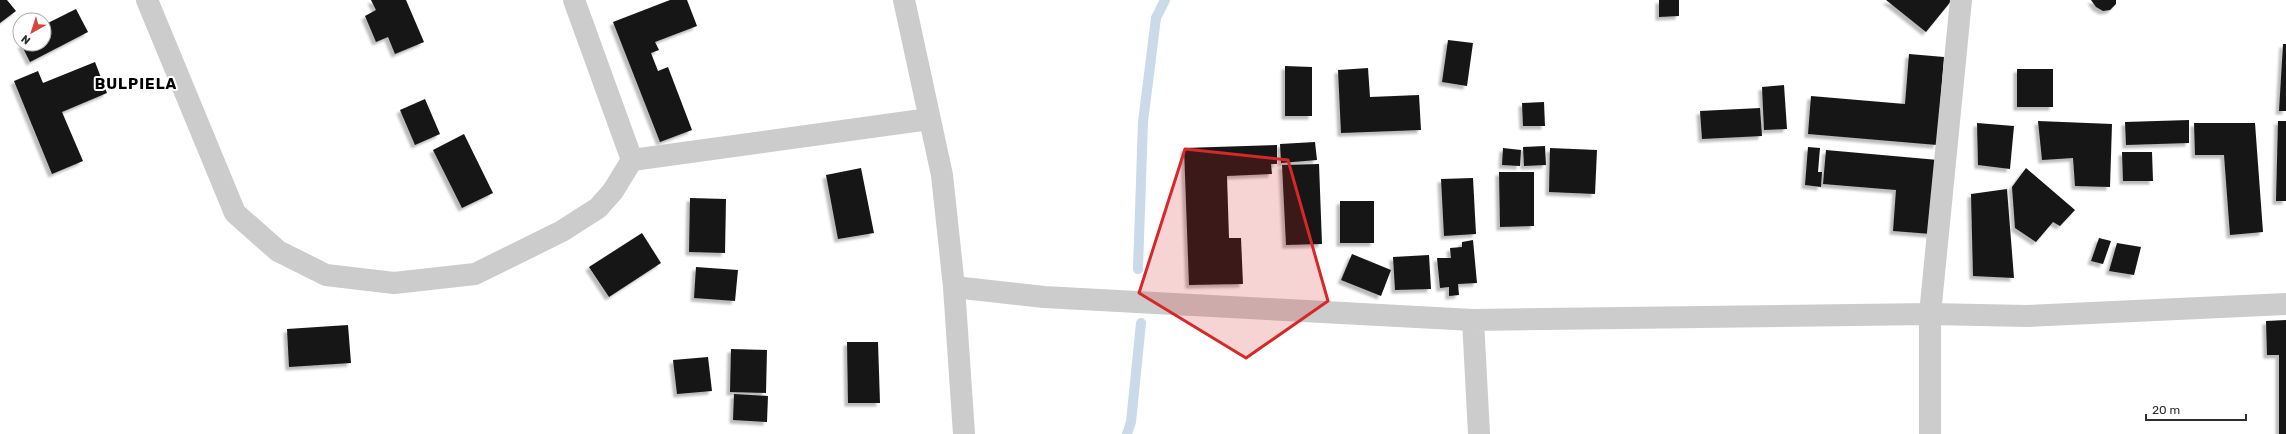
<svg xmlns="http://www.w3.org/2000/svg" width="2286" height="434" viewBox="0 0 2286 434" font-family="Rubik,sans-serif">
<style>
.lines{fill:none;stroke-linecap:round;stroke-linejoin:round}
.stream{stroke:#cbdae9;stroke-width:10}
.building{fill:#161616;filter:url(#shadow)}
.minor{stroke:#ccc;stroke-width:22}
.marked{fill:#d62828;fill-opacity:0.2;stroke:#d62828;stroke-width:3;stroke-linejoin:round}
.labels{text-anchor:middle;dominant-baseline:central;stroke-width:4;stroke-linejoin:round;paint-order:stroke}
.district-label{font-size:15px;font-weight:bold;letter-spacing:1px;fill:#000;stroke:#fff}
</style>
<defs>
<filter id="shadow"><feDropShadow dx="-3.5" dy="3.5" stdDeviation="1" flood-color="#0004"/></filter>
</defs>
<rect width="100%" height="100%" fill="#fff"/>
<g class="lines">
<path class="stream" d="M1138,269L1143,122L1156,18L1165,0
M1127,434L1131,422L1141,323"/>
</g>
<path class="building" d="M0,0H7L16,11L0,23Z
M371,0H406L424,42L395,54L388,37L376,42L365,16L376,10Z
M670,0H687L697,26L655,42L659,50L651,53L658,71L668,67L692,130L660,142L613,22Z
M1659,0H1679V16L1659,17Z
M1886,0H1952L1926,32Z
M2091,0H2116V4L2110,10L2103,11L2096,7Z
M76,9L88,32L30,62L21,44H44V25Z
M1448,40L1473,43L1467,86L1442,82Z
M2283,44H2286V111H2279Z
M1909,54L1944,57L1937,145L1808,134L1811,96L1905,104Z
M95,62L107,93L62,112L83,161L52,174L14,81L38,71L43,83Z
M1285,66L1312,67V116H1285Z
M1368,68L1370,97L1419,95L1421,130L1341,133L1338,70Z
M2017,69H2053V107H2017Z
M1784,85L1787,129L1764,130L1762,87Z
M425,99L440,134L415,145L400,110Z
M1544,102L1545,126H1523L1522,103Z
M1760,108L1762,136L1702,139L1700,111Z
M2189,120V143L2126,145L2125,122Z
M2038,121L2112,124L2110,187L2075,186L2073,158L2042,160Z
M2278,121H2286V201H2276Z
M1977,123L2014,126L2010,169L1978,165Z
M2194,123H2255L2263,232L2230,235L2224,155H2195Z
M464,134L493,193L462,208L433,150Z
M1315,142L1317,160L1281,163L1280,144Z
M1277,145V164H1271L1272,174L1227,176L1229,238H1241L1243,284L1189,285L1184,148Z
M1545,146L1546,165L1524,166L1523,147Z
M1808,147L1820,148L1818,172H1822L1821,187L1805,185Z
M1503,148L1521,150L1520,166L1502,165Z
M1550,148L1597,150L1595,194L1549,192Z
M1826,150L1938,160L1931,234L1893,231L1896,190L1823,184Z
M2122,152H2152L2153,181H2123Z
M1319,164L1322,244L1286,245L1282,165Z
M861,168L874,233L838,239L826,175Z
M2026,168L2075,210L2060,226L2053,222L2036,242L2015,228L2012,187Z
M1499,172H1534V226L1500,227Z
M1473,178L1476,234L1444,236L1441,179Z
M2007,189L2014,278L1973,276L1971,194Z
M690,198L726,199L725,253L689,252Z
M1340,201H1374V243H1340Z
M642,233L661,263L609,297L589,267Z
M2099,238L2111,241L2103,264L2091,261Z
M1473,240L1477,283L1458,284L1459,295L1449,296V287L1440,288L1437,258H1451L1450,248L1462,247V242Z
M2117,243L2141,247L2134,275L2109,271Z
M1352,254L1391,270L1381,296L1341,280Z
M1429,255L1431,289L1395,290L1393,257Z
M696,267L738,270L735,301L694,298Z
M2286,320V434H2279V355H2267L2266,321Z
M348,325L351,363L289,367L287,329Z
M847,342H878L880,403H848Z
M731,349L767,350L766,393L730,392Z
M708,357L712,391L677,394L673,360Z
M734,394L768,396L767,422L733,420Z"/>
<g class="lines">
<path class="minor" d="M147,0L235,213L278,251L326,275L394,283L475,274L562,231L598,208L613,191L632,160
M574,0L632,160
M904,0L942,175L954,287L964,434
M632,160L929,119
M954,287L1044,297L1473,320L1930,314L2027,316L2286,304
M1473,320L1479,434
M1930,434V314L1961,0"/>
</g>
<path class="marked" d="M1185,149L1288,160L1328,301L1246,358L1139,293Z"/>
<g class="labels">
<g class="district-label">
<text x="136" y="84">BULPIELA</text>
</g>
</g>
<g transform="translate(32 32) rotate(219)"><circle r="19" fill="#ffffff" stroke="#acacac"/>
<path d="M0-3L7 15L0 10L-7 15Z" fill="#d8443e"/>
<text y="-6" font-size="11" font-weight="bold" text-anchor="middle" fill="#2f2f2f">N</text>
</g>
<path d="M2146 414v6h100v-6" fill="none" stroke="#2f2f2f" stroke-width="2"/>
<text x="2152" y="414" font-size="12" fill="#2f2f2f" stroke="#ffffff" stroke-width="3" paint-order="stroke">20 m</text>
</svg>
